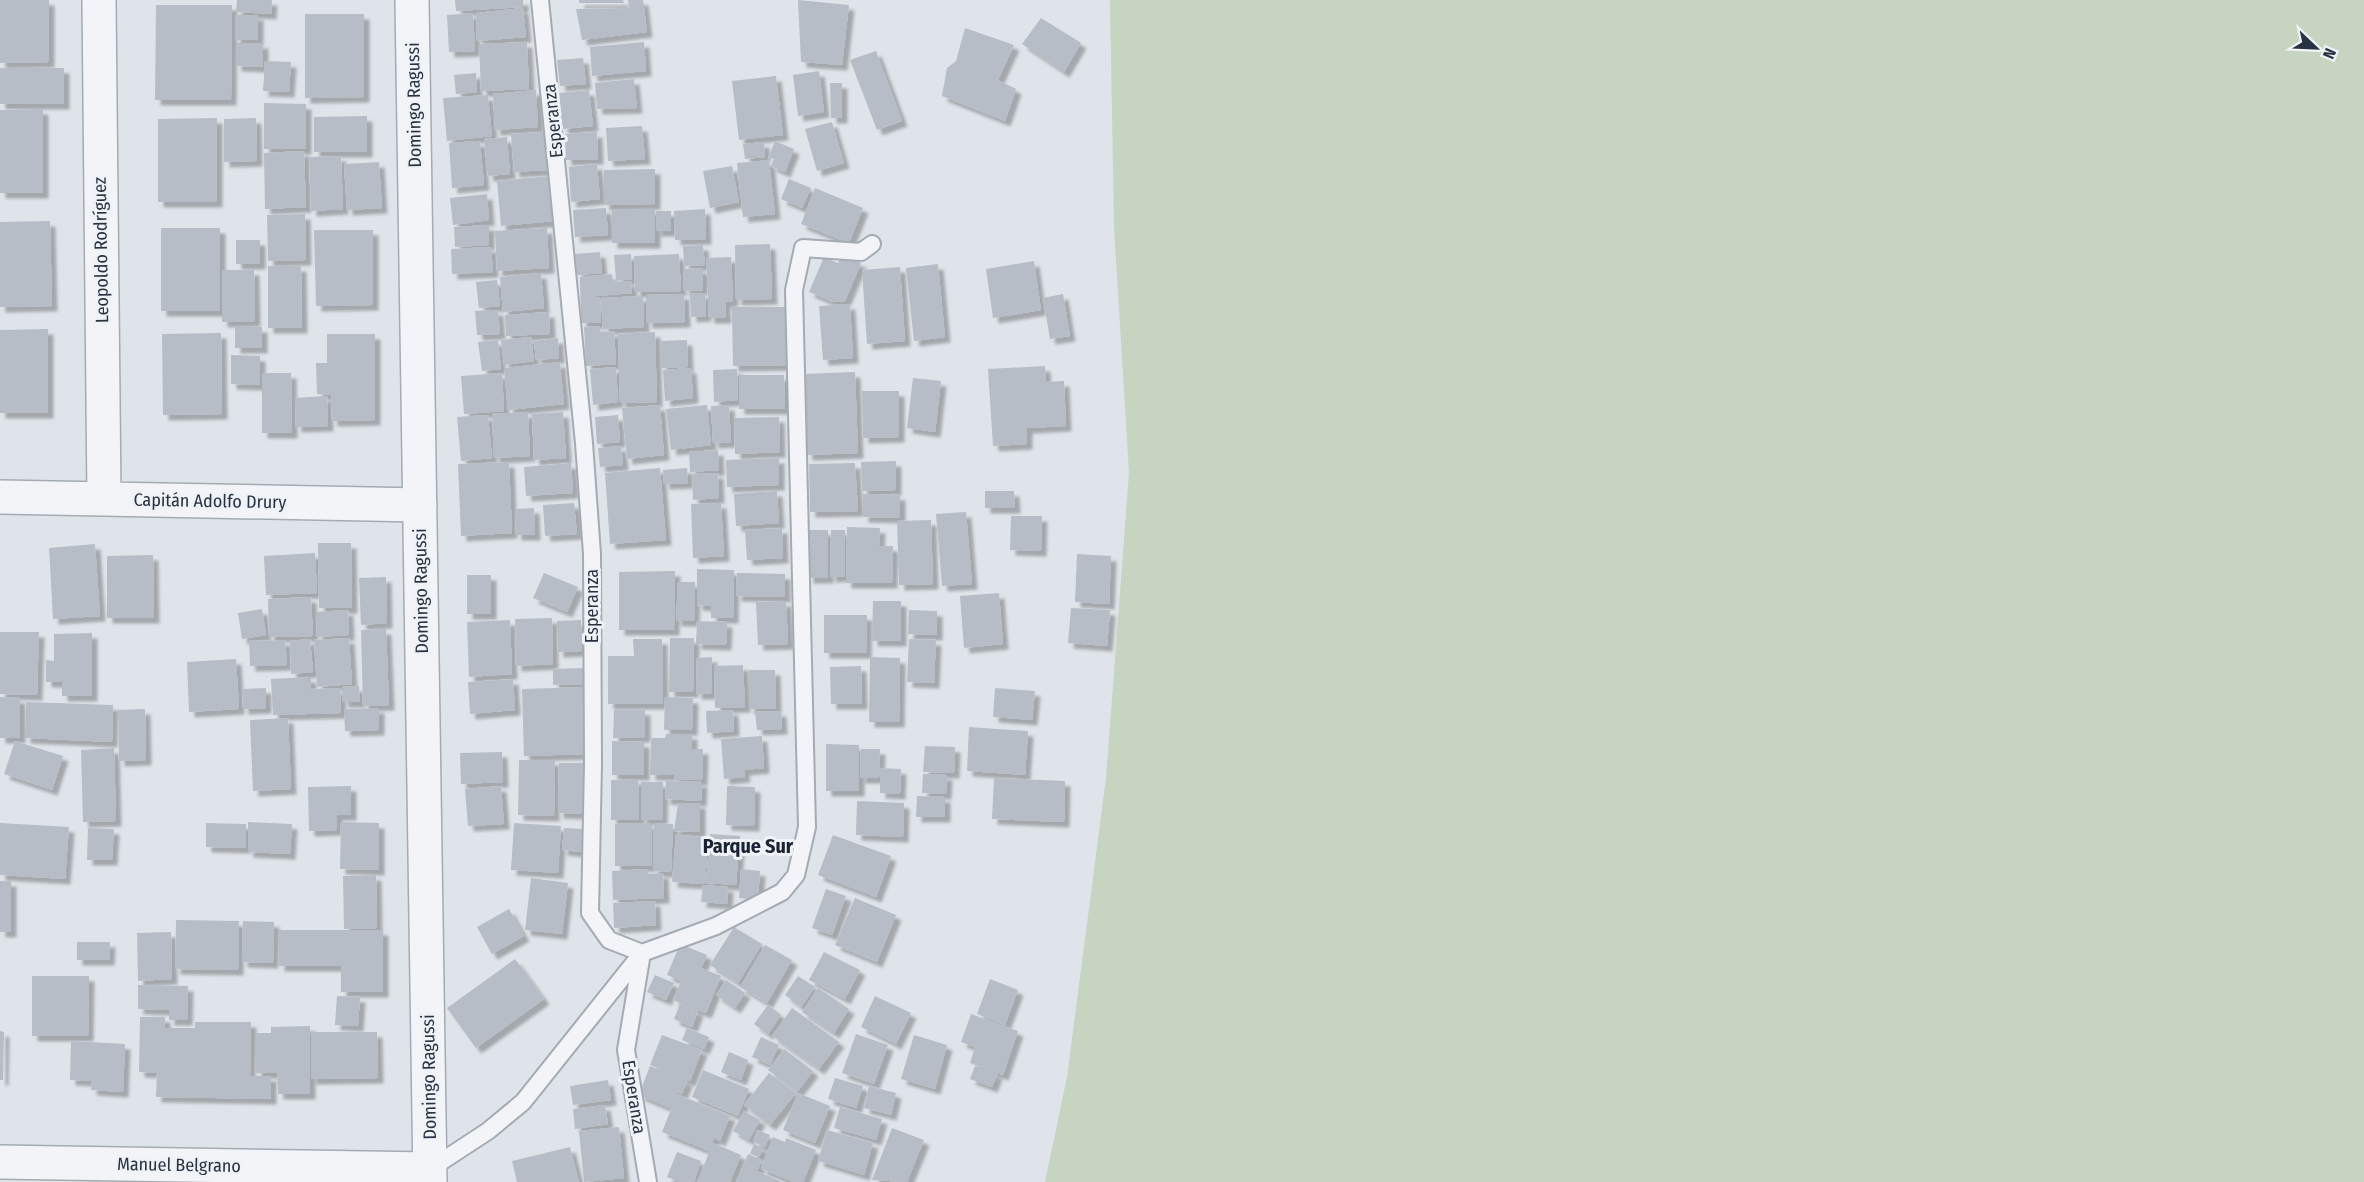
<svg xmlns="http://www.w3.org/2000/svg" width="2364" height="1182" viewBox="0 0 2364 1182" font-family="'Fira Sans Condensed',sans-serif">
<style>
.green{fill:#c6d4c0}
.building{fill:#b6bdc7;filter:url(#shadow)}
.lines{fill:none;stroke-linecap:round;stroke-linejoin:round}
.lane-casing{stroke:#a4abb4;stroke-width:20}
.street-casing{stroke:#a4abb4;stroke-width:36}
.lane{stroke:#f2f4f8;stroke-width:16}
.street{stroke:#f2f4f8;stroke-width:33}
.labels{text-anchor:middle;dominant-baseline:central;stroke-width:6;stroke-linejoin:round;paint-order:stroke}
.street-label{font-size:18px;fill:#273242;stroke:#eff3f7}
.neighbourhood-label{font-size:20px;font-weight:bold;fill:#192333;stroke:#eff3f7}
</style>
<defs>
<filter id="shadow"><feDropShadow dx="5.5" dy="5.5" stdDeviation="1.5" flood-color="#0004"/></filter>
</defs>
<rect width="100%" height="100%" fill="#dfe4ea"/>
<path class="green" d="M1110,0H2364V1182H1045L1067,1077L1106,778L1129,473L1114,227Z"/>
<path class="building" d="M0,0H49V62L0,63Z
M237,0H272L271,14L236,12Z
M455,0H523V7L456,11Z
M579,0H623L624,3H579Z
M628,0H643L647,32L582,40L576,9L629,8Z
M798,0L849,5L842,65L801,62Z
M156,5H232L231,100H155Z
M523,8L526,37L477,41L476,13Z
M473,13L475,51L449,52L447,15Z
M305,14H364V97L305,98Z
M235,15H258V40H235Z
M1041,18L1081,43L1064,72L1022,44Z
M965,28L1014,45L998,80L1016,89L1005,121L942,96L947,68L956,61Z
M527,42L529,89L481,91L479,44Z
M644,42L646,71L592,76L590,47Z
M236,43H263V67L236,66Z
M876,51L902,121L877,130L850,60Z
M583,58L586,84L560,86L557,60Z
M265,61L291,62L289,92L263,91Z
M0,68H64V104H0Z
M819,71L824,112L798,116L793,75Z
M476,73L477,92L456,94L454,75Z
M776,76L783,135L739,140L732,81Z
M634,79L637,108L597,109L595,83Z
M830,83H842V118H831Z
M536,90L538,127L495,130L493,94Z
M589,90L593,126L563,129L559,93Z
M488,95L492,136L447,141L443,98Z
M264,103L306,104V149H264Z
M43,109V193H0V110Z
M367,116V152H314V117Z
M217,118V202H158V119Z
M256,118L257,161L224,162V119Z
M832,122L844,163L817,171L805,129Z
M642,126L645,159L608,161L606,128Z
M544,132L547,170L514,172L511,134Z
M597,132L598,159L566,160L565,134Z
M507,137L510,174L488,176L484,139Z
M480,141L484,185L452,188L449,143Z
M775,141L794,149L785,172L771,166L774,159L768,158Z
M764,142L765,157L745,159L743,144Z
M304,151L306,207L265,209L264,153Z
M341,156L343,209L311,211L309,157Z
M769,160L775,214L743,217L737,163Z
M379,162L382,208L347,210L344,164Z
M597,164L600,199L571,202L569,167Z
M732,166L739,202L710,208L703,171Z
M655,169V204L604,205V170Z
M550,176L554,221L501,226L497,181Z
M789,179L811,188L802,208L781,199Z
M815,188L863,208L849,243L801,224Z
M487,194L489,220L453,225L450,198Z
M606,208L608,235L575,237L573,210Z
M612,209H655V243H612Z
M705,209L706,239L675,240L674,211Z
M656,211H671V231H656Z
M305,214L306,260L268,261L267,215Z
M50,221L52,306L0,307V222Z
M489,225V245L455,247L454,227Z
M161,228H220V311H161Z
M547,228L549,268L497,271L495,231Z
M314,230H373V305L316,306Z
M236,240H260V264H236Z
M770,244L772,299L736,300L735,245Z
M703,245L705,265L684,266L683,246Z
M491,247L493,272L452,274L451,249Z
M600,252L602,273L577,275L575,254Z
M631,254L632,279L616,281L614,255Z
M679,254L681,291L635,292L634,256Z
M842,255L861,263L845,301L833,302L809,292L824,257L838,263Z
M731,257L733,301L725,302L726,318H709L706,258Z
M1034,261L1041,310L993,318L986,269Z
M938,264L945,337L914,341L906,268Z
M268,266H301L302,328H268Z
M900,267L905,341L867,344L862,270Z
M703,268V290L684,291L683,269Z
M222,270H254L255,321L222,322Z
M541,273L544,308L503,312L500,277Z
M612,274L613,282L631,281L632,293L585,297H600L601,323H581L580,277Z
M497,280L500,306L479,308L476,282Z
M705,293L706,316L691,317L690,294Z
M684,294L685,322L647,323L646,295Z
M1063,294L1070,336L1050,339L1043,298Z
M643,296L644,327L603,329L601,298Z
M850,304L853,358L823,360L819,306Z
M732,307H786L787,365L733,366Z
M498,310L500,334L477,335L475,311Z
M549,312L550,334L506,336L505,315Z
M600,326V332L614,331L616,364L586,366L584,327Z
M235,327H262V348H235Z
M48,329V413H0V330Z
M655,332L657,402L620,403L618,334Z
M221,333L222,414L163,415L162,334Z
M327,334H375V420L332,421L331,395L317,394L316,363H327Z
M531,337L534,361L504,365L501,340Z
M558,338L559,358L536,360L534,341Z
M498,340L501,369L482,371L478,342Z
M687,340L688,367L661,368V341Z
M231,355L260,356V385L231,384Z
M560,362L564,404L508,410L504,368Z
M1045,366L1046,382L1064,381L1066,426L1027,428V444L993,446L988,369Z
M616,367L618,402L593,405L590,369Z
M691,368L693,398L665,401L663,370Z
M737,369L738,400L714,402L713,370Z
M855,372L858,453L807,455L804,374Z
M262,373H291L292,433H262Z
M502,373L504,411L464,414L461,376Z
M739,375H784L785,409H739Z
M913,378L941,381L935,432L907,428Z
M862,391H899V437L863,438Z
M327,396L328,426L296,427L295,398Z
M660,405L664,455L627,459L622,408Z
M707,405L711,445L671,450L666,409Z
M729,405L731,442L713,443L711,406Z
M528,412L530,456L494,458L492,414Z
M563,412L566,458L534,460L532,414Z
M488,415L492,458L461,461L457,417Z
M618,415L620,442L597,444L595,417Z
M779,417L780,452L735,454L734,418Z
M621,446L623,465L600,467L598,448Z
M718,450L719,470L690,472L689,452Z
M779,458V485L727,487L726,460Z
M896,461V490L862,491L861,462Z
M509,462L512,533L461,536L458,464Z
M571,463L573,493L526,496L524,467Z
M855,463L858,511L810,512L809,464Z
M660,468L666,540L610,544L605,473Z
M687,468L688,483L664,484L663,470Z
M718,473L719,498L693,500L692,474Z
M777,491L779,523L736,526L734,494Z
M985,491H1014L1015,508H985Z
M863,494L900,495V518L863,517Z
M574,503L577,534L545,536L543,505Z
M721,503L724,556L693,558L691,504Z
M534,508L535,535H516L515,509Z
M966,512L972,584L942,586L936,514Z
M1011,516H1042L1041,551L1010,550Z
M931,520L933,584L899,585L897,521Z
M847,527L880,528L879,546H893L892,583H846Z
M782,528L783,558L747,560L745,530Z
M808,530H828V578H808Z
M831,530H845V576L830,577Z
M318,543H351L352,608H319Z
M95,544L100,616L53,619L49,548Z
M315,553L317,593L266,595L264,556Z
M1077,554L1111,556L1109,604L1075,602Z
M153,555L154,618H107V556Z
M697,569L734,570L733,618H711V606L697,605Z
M675,571L674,630H619V572Z
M544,573L578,587L567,612L533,598Z
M737,573L785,574V597L736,596Z
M467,575H491V614H467Z
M386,577L387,623L361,625L359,578Z
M678,582H695L694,621H676Z
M999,593L1003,644L964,648L960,596Z
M311,597L313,636L269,637L268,599Z
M786,601L788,644L758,645L756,602Z
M873,601H901V641H872Z
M1071,608L1110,610L1107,646L1068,643Z
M262,609L266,635L242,639L238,613Z
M348,610L349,635L317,637L316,612Z
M909,610L937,611V635L908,634Z
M824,615H867L866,653H824Z
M552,618L553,664L516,666L515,619Z
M510,620L512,674L469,677L467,622Z
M581,620L582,651L558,652L557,621Z
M697,621L727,622L726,645L696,644Z
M386,629L389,705L363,706L361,630Z
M0,632H39L37,695L0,694Z
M92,633V696H62V682H46V660L54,661V634Z
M349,638L352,684L317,687L314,640Z
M670,638H694L693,692H669Z
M310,639L313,672L291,674L290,641Z
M633,639H662L663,704H608V656H634Z
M909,639L936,640L934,683L907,682Z
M285,640L287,665L250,666L249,641Z
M712,657L711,694H696L697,658Z
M870,657L900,658L899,722H869Z
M236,659L239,709L189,712L187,662Z
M743,665L745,707L715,708L714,666Z
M861,666L862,704H831L830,667Z
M584,668L585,684L553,685V669Z
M749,670H775L776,709H749Z
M311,677V689L340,688L341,713L273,715L271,679Z
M513,679L515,710L470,714L468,682Z
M359,686L360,702H343L342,687Z
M586,687L587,754L524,756L522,689Z
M266,688V708L243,709L242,689Z
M995,688L1035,691L1032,720L993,717Z
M0,697L20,698V738H0Z
M665,697L693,698L692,730H664Z
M26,702L113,705L112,742L25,738Z
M379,708V730L345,731L344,709Z
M145,709L146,760L119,761L118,710Z
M614,710H645V737L613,738Z
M733,710L734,731L707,733L706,711Z
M781,711L782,729L757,730L755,712Z
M288,718L291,789L253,791L250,720Z
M969,727L1028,731L1025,775L967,771Z
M666,734H692V749H703L702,780H674V775H650L651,738H665Z
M762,736L764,768L744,770L745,777L724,779L721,739Z
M15,741L63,756L52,790L4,774Z
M612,741L644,742V775H612Z
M826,744L859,745V791H826Z
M925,746L955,747L954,773L923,772Z
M114,748L116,821L83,822L81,750Z
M861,749H880L879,778H860Z
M502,752L503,782L461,784L460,753Z
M519,760H555L554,816L518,815Z
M559,763H584L583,814L558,813Z
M880,768L901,769L900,794L880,793Z
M923,774L947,775L946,794L922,793Z
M994,778L1065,781L1064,822L992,819Z
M638,779L639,820H611V780Z
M666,781L702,782L701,801L665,799Z
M641,782H663L662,820H641Z
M351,786V815H337V830L309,831L308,787Z
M501,786L504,824L468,826L465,789Z
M727,786L755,787L754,826L726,825Z
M917,796L945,797V817H916Z
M857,801L904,803L903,837L856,835Z
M678,803H700V832L674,831Z
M248,822L292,824L290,854L248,852Z
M341,822L379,823V870L340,869Z
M0,823L69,827L65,879L0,875Z
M206,823L246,824V848L206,847Z
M514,823L561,826L558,873L511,870Z
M652,823V866H615V824Z
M654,823L673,824L671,872L653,871Z
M88,828L114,829L112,860H87Z
M564,828L584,829L582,852L562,850Z
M710,834L740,836L736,885L706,883Z
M676,835L708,837L705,884L672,882Z
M833,835L891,856L876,897L818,875Z
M648,869V874L663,873L664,898L613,900L612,871Z
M741,869L760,871L758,899L739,898Z
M376,875L377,928L344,929L343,876Z
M531,878L568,883L562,934L525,930Z
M0,881H11V932H0Z
M703,885L728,887L727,904L701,902Z
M826,889L846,896L832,935L812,928Z
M855,898L896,915L877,962L835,945Z
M655,901L656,925L614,928L613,903Z
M509,909L524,936L492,954L477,927Z
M176,920L239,921L238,970L175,969Z
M243,921L274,922L273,963L242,962Z
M734,927L762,944L738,983L710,965Z
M279,930H383V992H341V966H279Z
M171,932L172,979L138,981L137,933Z
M77,942H110L109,960H77Z
M680,944L707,955L701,968L721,976L706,1013L673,1000L681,981L667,975Z
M765,945L792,960L767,1003L740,987Z
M824,952L860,970L845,999L809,980Z
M515,959L544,999L476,1048L447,1008Z
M655,975L674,983L666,1000L647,992Z
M32,976H89L88,1036H32Z
M798,976L815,987L801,1007L785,995Z
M990,979L1018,990L1005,1025L977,1014Z
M726,980L745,993L735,1008L716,995Z
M138,985L188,986L187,1020H169V1010L138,1009Z
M818,988L849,1009L834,1033L802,1012Z
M337,996L360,997L358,1026L335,1025Z
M875,996L911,1013L896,1044L861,1027Z
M680,1004L698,1011L692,1027L674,1019Z
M768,1005L781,1015L768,1034L754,1024Z
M792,1008L839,1042L819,1069L772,1036Z
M971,1014L1018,1031L1003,1075L970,1063L975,1047L961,1042Z
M140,1017H165V1028H195V1022H251L250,1076H271V1099L156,1097L157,1073L139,1072Z
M310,1026V1094H278L277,1073H256V1033H271V1027Z
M687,1028L709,1037L704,1049L682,1040Z
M0,1031L4,1032L3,1080H0Z
M311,1032H377L378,1078L311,1079Z
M856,1034L888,1045L874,1084L842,1073Z
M662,1035L702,1050L690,1081L650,1065Z
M914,1035L947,1045L935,1089L901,1079Z
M761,1037L779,1045L770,1065L752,1057Z
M71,1041L125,1044L123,1092L91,1090L92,1081L70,1080Z
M784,1049L813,1071L797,1092L768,1070Z
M729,1052L748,1060L741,1080L721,1072Z
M650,1066L687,1081L682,1094L677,1092L670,1108L639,1095Z
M975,1066L997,1074L992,1087L970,1079Z
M703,1070L749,1089L738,1116L692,1097Z
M769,1073L796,1093L770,1125L744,1105Z
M835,1078L863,1086L856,1108L828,1099Z
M608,1080L611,1100L573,1105L570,1086Z
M869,1086L896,1093L891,1115L864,1108Z
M798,1093L830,1106L815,1143L783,1130Z
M677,1094L730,1116L720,1141L714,1138L709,1151L662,1132Z
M605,1105L608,1124L575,1129L573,1109Z
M840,1107L882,1119L876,1140L834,1128Z
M744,1111L760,1120L749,1140L733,1131Z
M619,1127L624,1178L584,1182L579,1131Z
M892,1128L924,1140L907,1182L872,1180Z
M757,1130L770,1135L765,1147L753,1142Z
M827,1130L873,1143L864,1175L818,1161Z
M773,1137L785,1142L786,1138L816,1150L803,1182H794L761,1169Z
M713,1143L741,1155L730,1182H697Z
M754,1144L763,1148L759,1157L750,1154Z
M570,1147L579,1182H517L512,1161Z
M677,1152L701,1161L694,1182H680L667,1177Z
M748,1154L762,1160L757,1171L782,1182H736Z"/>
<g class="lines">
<defs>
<path id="lane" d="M540,0L584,443L592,554L593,764L590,913L609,940L642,953L626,1050L648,1182
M430,1169L488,1131L523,1102L642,953L716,926L782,892L796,875L807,827L794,290L803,248L861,252L872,244"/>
<path id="street" d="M99,0L104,499
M412,0L430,1182
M0,497L420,505
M0,1162L430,1169"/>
</defs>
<use href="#lane" class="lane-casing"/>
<use href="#street" class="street-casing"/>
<use href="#lane" class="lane"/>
<use href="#street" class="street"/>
</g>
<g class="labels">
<g class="street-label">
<text transform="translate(414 105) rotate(-91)">Domingo Ragussi</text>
<text transform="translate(553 121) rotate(-96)">Esperanza</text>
<text transform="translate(101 250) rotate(-91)">Leopoldo Rodríguez</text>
<text transform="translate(210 501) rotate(1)">Capitán Adolfo Drury</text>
<text transform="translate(421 591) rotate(-91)">Domingo Ragussi</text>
<text transform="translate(592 606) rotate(-90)">Esperanza</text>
<text transform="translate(429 1077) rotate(-91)">Domingo Ragussi</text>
<text transform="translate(634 1097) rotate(81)">Esperanza</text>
<text transform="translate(179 1165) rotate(1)">Manuel Belgrano</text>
</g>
<g class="neighbourhood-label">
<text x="748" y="846">Parque Sur</text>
</g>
</g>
<g transform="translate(2316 48) rotate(113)" stroke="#eff3f7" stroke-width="4.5" paint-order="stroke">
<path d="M0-4.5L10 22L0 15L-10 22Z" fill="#273242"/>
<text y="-9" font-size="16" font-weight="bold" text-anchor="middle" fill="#273242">N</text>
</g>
</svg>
